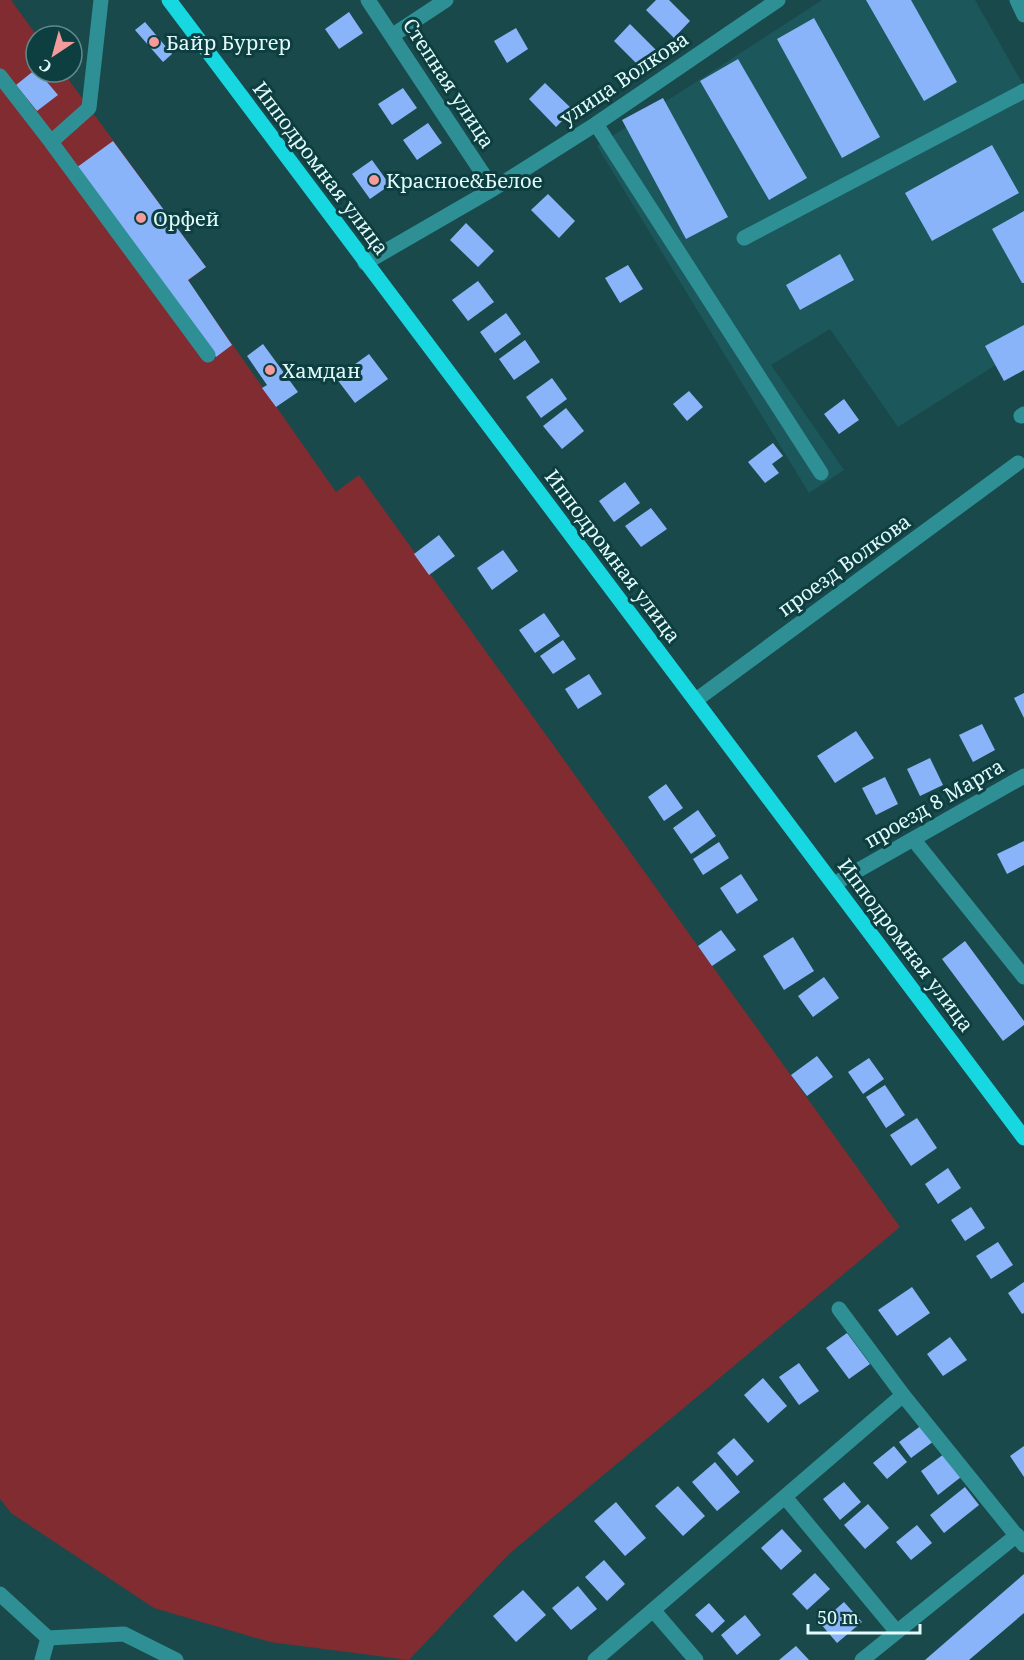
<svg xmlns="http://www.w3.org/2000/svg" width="1024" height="1660" viewBox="0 0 1024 1660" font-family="'Noto Serif',serif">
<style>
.built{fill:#1b575b}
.garden{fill:#802c31}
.building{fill:#8ab4f9}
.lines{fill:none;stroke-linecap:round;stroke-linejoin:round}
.minor{stroke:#2e9095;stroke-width:15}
.major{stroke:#17d7e0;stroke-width:15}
.poi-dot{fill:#f59b9b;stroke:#0d3e40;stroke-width:2}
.labels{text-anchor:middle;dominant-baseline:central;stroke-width:6;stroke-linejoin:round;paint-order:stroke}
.poi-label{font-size:20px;fill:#e2fafb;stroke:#0d3e40;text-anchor:start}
.street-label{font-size:20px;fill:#e2fafb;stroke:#0d3e40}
</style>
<rect width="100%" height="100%" fill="#1a494b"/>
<path class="built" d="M822,0H975L1024,86V347L898,427L830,329L771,365L844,470L809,493L597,146Z"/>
<path class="garden" d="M0,0H11L37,36L36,72H63L206,267L188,281L336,492L359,475L900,1227L509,1554L409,1660L270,1642L154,1608L11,1513L0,1499Z"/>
<path class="building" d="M656,0H669L690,21L674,38L646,10Z
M866,0H911L957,82L924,101Z
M349,12L363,33L339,49L325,29Z
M814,18L880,137L842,158L777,39Z
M145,22L172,54L163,62L135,30Z
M630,24L658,52L641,68L614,41Z
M516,28L528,49L507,63L494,41Z
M738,59L807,178L769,200L700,81Z
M36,69L58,95L37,111L16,85Z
M545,83L573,110L556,127L529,99Z
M403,88L417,108L392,125L378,104Z
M663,98L728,217L686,239L622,120Z
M428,123L442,143L417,160L403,140Z
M113,141L206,267L188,280L232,345L216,357L76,168Z
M992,145L1019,193L932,241L905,193Z
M372,160L390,185L370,199L352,174Z
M548,194L575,221L559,238L531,210Z
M1024,211V283H1022L992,229Z
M466,223L494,251L478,267L450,240Z
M840,254L854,280L800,310L786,285Z
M628,265L643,289L620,303L605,278Z
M478,281L494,302L468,321L452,300Z
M506,313L521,334L495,353L480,332Z
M1024,325V370L1004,381L985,346Z
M525,340L540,362L514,380L499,359Z
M263,344L298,392L276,407L262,388L267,385L247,356Z
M369,354L388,379L355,403L336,378Z
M552,378L567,399L541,418L526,397Z
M689,391L703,407L687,421L673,404Z
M844,399L859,420L839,434L824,414Z
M566,408L584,431L562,449L543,426Z
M773,443L783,456L772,464L779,473L765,483L748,462Z
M625,482L640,503L614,522L599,501Z
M651,508L667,529L641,547L625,526Z
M439,535L455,556L429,575L414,554Z
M503,550L518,571L492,590L477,568Z
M544,613L560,636L535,653L519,630Z
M563,640L576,659L553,674L540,656Z
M589,674L602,694L578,709L565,689Z
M1024,693V718L1014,698Z
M982,724L995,750L973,762L959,735Z
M856,731L874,758L835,783L817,756Z
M930,758L943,785L920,796L907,769Z
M885,777L898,804L876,815L862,788Z
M666,784L683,808L664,821L648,797Z
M698,810L716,836L691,854L673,828Z
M1024,841V865L1007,874L997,854Z
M719,842L729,858L703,875L693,859Z
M741,874L758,900L737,914L720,888Z
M721,930L736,950L712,966L698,946Z
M793,937L814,971L784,990L763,956Z
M965,941L1024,1021V1025L1003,1041L942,959Z
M824,977L839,998L813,1017L798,996Z
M817,1056L833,1077L807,1096L791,1075Z
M869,1058L884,1079L863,1094L848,1072Z
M885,1085L905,1115L886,1128L866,1097Z
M917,1118L937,1148L911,1166L890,1135Z
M948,1168L961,1188L938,1204L925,1184Z
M971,1207L985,1228L965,1241L951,1220Z
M998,1242L1013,1265L991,1279L976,1256Z
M1024,1282V1313L1022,1314L1008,1293Z
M912,1287L930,1313L897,1336L878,1310Z
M847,1333L870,1364L849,1379L826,1348Z
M950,1337L967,1360L943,1376L927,1354Z
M799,1363L819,1391L799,1405L779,1377Z
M763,1378L787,1406L768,1423L744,1395Z
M922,1425L934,1441L911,1458L899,1442Z
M734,1438L754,1461L737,1476L717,1453Z
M894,1446L907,1462L887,1479L873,1463Z
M1024,1446V1477L1010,1456Z
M944,1454L961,1477L938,1495L921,1471Z
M715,1462L740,1492L717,1511L692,1482Z
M844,1482L861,1502L840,1520L823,1499Z
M678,1486L705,1516L683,1536L655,1506Z
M965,1487L979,1505L944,1533L930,1515Z
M616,1502L646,1538L625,1556L594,1521Z
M868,1504L889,1528L865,1549L844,1525Z
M917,1525L932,1543L911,1560L896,1542Z
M782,1529L802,1551L781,1570L761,1548Z
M604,1560L625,1584L607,1601L585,1577Z
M815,1573L830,1589L807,1610L792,1594Z
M1024,1574V1613L969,1660H925Z
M578,1586L597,1609L571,1630L552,1608Z
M523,1590L546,1615L516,1642L493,1616Z
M844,1602L862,1622L837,1643L820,1623Z
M709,1603L725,1621L712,1633L695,1615Z
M745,1615L761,1635L737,1655L721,1635Z
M796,1646L809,1660H779Z"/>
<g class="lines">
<path class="minor" d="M101,0L89,108L51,142L208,355
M368,0L493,189
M1017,0L1024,15
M393,35L446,0
M0,76L51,142
M596,124L821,473
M744,238L1024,91
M365,263L493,189L596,124L778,0
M1021,416L1024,414
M696,700L1018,463
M913,839L1024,977
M834,884L1024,776
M839,1309L903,1395L1024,1545
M785,1497L897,1632
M0,1594L48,1638
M653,1610L696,1660
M48,1638L124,1634L176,1660
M42,1660L48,1638
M595,1660L903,1395
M862,1660L1017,1535"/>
<path class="major" d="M169,0L1024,1138"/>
</g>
<g class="poi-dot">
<circle cx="154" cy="42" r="6"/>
<circle cx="374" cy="180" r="6"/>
<circle cx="141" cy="218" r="6"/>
<circle cx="270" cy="370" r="6"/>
</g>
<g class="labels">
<g class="poi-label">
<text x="166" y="42">Байр Бургер</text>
<text x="386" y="180">Красное&amp;Белое</text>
<text x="153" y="218">Орфей</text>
<text x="282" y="370">Хамдан</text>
</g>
<g class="street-label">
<text transform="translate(624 78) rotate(-34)">улица Волкова</text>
<text transform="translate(449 83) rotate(57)">Степная улица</text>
<text transform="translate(321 168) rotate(53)">Ипподромная улица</text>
<text transform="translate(613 556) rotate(53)">Ипподромная улица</text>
<text transform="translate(844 565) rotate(-36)">проезд Волкова</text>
<text transform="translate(934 803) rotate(-30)">проезд 8 Марта</text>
<text transform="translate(906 945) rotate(53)">Ипподромная улица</text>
</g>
</g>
<g transform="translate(54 54) rotate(216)"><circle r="28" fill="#0d3e40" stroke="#62898b" stroke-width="1.5"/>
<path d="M0-4.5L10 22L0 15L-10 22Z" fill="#f59b9b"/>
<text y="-9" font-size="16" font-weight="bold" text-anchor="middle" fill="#e2fafb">С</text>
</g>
<path d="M808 1624v9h112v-9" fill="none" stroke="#e2fafb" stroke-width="3"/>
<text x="817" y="1624" font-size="18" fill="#e2fafb" stroke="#0d3e40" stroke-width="4.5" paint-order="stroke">50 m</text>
</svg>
